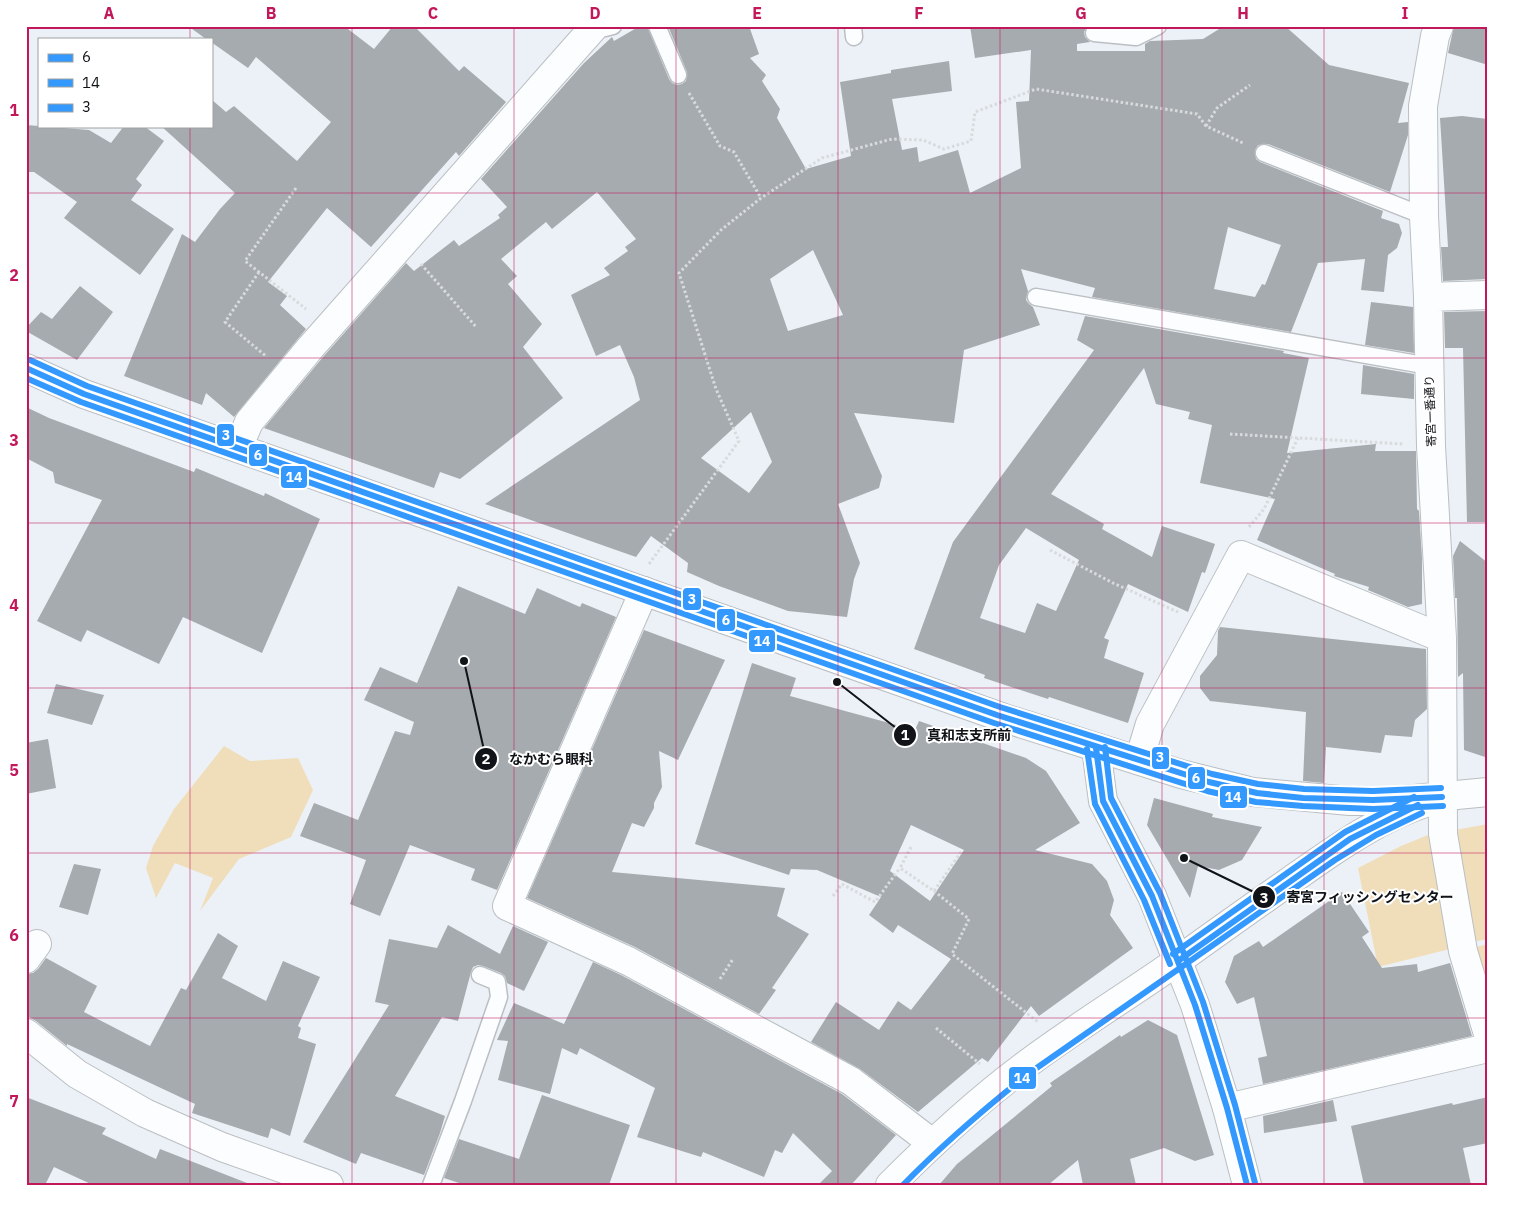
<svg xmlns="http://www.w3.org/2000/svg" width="1514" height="1211" viewBox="0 0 1514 1211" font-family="'IBM Plex Sans','Noto Sans JP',sans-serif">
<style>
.green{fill:#f0debb}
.building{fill:#a6abaf;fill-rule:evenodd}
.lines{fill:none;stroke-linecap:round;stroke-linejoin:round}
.service-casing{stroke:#bbbfc3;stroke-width:19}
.minor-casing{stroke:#bbbfc3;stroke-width:30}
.tertiary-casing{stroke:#bbbfc3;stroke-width:30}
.secondary-casing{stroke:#bbbfc3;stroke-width:30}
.path{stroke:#d8dadc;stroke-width:3;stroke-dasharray:2.5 2.5;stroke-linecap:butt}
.service{stroke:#fcfdfe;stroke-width:16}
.minor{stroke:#fcfdfe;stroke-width:28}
.tertiary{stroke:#fcfdfe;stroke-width:28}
.secondary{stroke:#fcfdfe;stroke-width:28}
.bus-1-casing{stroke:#fff;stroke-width:10}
.bus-2-casing{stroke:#fff;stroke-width:10}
.bus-3-casing{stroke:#fff;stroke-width:10}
.bus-1{stroke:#39f;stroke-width:6}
.bus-2{stroke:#39f;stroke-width:6}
.bus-3{stroke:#39f;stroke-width:6}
.grid{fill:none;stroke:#c2185b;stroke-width:1;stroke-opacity:0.55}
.labels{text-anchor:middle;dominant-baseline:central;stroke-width:4;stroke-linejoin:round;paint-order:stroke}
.street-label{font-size:12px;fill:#101317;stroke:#fff}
.leader{fill:none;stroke:#101317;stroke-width:2}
.callout-dot{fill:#101317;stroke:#fff;stroke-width:2}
.mark-label{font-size:15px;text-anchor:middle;font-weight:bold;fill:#fff}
.callout-label{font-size:14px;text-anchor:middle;font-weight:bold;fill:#101317;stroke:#fff;stroke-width:4;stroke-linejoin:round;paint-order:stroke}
.line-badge{stroke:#fff;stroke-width:2}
.badge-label{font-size:14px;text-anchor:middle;font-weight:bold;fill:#fff}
.neatline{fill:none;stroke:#c2185b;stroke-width:2}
.grid-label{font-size:16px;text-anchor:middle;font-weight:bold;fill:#c2185b}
</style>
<rect width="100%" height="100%" fill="#ebf1f6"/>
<path class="green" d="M224,746L250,761L298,758L313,790L291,837L239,859L200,911L213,878L175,863L156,898L146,868L153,846L174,809Z
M1488,824V939L1473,942L1449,831Z
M1433,833L1454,948L1378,967L1358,868L1401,846Z
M1488,944V1013L1476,947Z"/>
<path class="building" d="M188,26H344L374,49L393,26H410L417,29L459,71L464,66L506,102L459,156L456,152L371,247L327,208L268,282L287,296L280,305L306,329L234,417L206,393L202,405L124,376L182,234L195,242L220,209L235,193L161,126H211V99L226,112L234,106L297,161L331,122L256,57L248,68L211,42V39H206Z
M640,26H647L669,79L672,83L677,85L682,84L686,81L687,72L668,26H749L759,54L750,58L766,75L762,81L780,109L777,118L806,169L851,156L840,82L891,73V70L949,61L952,91L892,99L902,150L917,147L919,162L958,150L970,193L1021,168L1016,102L1029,101L1031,50L975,58L970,26H1087L1084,32L1085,37L1090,42L1077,44V51H1145V44L1150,41L1203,39L1224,26H1285L1329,65L1409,83L1398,123L1408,122V135L1390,192L1268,144L1258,145L1255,150L1256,159L1260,162L1383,211L1381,218L1399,224L1402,233L1397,248L1388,255L1384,292L1361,290L1365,259L1318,263L1291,332L1092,297L1095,288L1021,269L1028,291L1026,300L1029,304L1033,307L1040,325L964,350L954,423L854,413L882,476L879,488L838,504L860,563L854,579L847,617L788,611L719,586L687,572L688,563L651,536L636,557L485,504L640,400L634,377L620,345L596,356L571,295L610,275L604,268L628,251L625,247L636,239L597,192L552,229L546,222L501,259L517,276L508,284L542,324L523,347L563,398L460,479L440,472L434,488L264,428L323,357L406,263L414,271L454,240L459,246L500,218L498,215L507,207L481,179L584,63L612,37L614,41ZM1228,227L1281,245L1265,285L1262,284L1255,297L1214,289ZM813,250L843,315L788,331L770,279ZM751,412L772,462L749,493L701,458Z
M1454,26H1488V65L1448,53Z
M1462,116L1488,119V279L1443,281L1441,247H1448L1440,118Z
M26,125L89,130L111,143L124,126H144L164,141L136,179L142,185L131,200L174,229L140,275L64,218L77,202L34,172H26Z
M80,286L113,312L77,360L26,331V328L41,312L52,319Z
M1371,302L1413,307L1414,353L1365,345Z
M1488,311V522H1467L1463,348H1445L1444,312Z
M1085,316L1284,351L1283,353L1309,358L1287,453L1376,444L1375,451H1416L1417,509L1419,511L1422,558V604L1408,607L1368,590L1369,587L1334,576L1335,574L1257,540L1275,499L1200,483L1212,425L1188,419L1190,412L1156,404L1144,368L1051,494L1104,524L1102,529L1152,557L1162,526L1215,544L1205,573L1202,572L1188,612L1128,584L1104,638L1109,640L1104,658L1144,673L1128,723L1049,697L1048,699L984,678L985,675L914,649L953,542L1094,350L1077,340ZM1026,528L1079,560L1056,611L1037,603L1025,633L980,618L999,565Z
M1363,365L1414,374V399L1361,394Z
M26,407L49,418L194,472L196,468L264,496L265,493L320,519L262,653L183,617L159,664L87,630L81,642L37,621L102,500L55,483L53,472L26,458Z
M1460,541L1488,563V758L1464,750L1463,673L1458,677L1457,598H1455L1453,556Z
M458,586L525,614L537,588L580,607L582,603L616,617L497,890L471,880L475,869L410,845L380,916L350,904L366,860L300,836L314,803L358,820L395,731L410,735L414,722L364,700L380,667L417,683Z
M1220,627L1426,649L1427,709L1415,720L1412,737L1385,735L1381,753L1326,747L1324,783L1303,781L1306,712L1210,701L1200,688V676L1217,655L1218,631Z
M644,630L725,660L678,760L659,751L662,787L654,803V808L644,827L632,823L612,872L785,888L777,916L809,934L772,988L776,990L759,1014L635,947L527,898Z
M752,663L796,678L790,696L915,730L919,721L1026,758L1046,771L1080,823L1035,850L1092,864L1107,881L1114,900L1110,915L1133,948L1039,1016L1031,1006L988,1062L982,1058L918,1112L860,1069L811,1042L836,1002L879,1030L898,1001L911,1010L951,959L898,925L893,933L869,915L881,897L817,870L791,869L789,875L695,844ZM911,825L964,850L930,901L890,871Z
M56,684L104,695L92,725L47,713Z
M48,739L56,788L26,794V743Z
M1154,798L1213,814L1212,817L1262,827L1242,860L1219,870L1198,866L1190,898L1147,825Z
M74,864L101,869L88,915L59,907Z
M1342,892L1369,932L1362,937L1382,968L1417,964L1418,972L1450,963L1472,1036L1263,1084L1258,1058L1267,1056L1254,997L1237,1004L1225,982L1234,956L1259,941L1263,947Z
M448,925L500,954L513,926L548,942L524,991L507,983L505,976L501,973L483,966L478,965L473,967L471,972L458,1021L442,1017L395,1096L445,1116L440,1133L424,1175L361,1153L356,1164L303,1142L389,1005L375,1002L389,939L437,948Z
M218,933L238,946L222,978L266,1001L283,961L320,977L298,1026L301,1028L298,1038L316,1044L290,1136L271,1128L268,1138L192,1113L195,1104L67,1044V1046L36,1021L26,1015V974L33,973L38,969L46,958L97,986L84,1012L150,1046L181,988L186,990Z
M593,962L621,975L842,1094L896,1135L851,1185H818L832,1171L793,1133L782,1153L775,1150L764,1177L703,1152L701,1157L637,1137L655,1088L580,1048L577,1055L562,1048L550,1094L498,1080L508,1041L497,1040L514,1003L564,1024Z
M1148,1020L1177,1035L1214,1155L1195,1161L1164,1148L1130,1159L1136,1185H1083L1078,1160L1048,1185H939L957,1164L1052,1086L1050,1083L1120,1035L1121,1037Z
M542,1095L630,1125L609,1185H465L444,1178L459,1139L519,1159Z
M26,1097L106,1128L102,1134L156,1159L160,1149L247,1183L246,1185H93L54,1167L45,1185H26Z
M1488,1097V1143L1463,1148L1471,1185H1364L1351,1126L1452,1103L1453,1105Z
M1333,1100L1337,1121L1264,1133L1263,1116Z"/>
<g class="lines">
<defs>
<path id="service" d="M600,26L605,28L613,26
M657,26L678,75
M853,26L854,37
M1094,33L1136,37L1158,26
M1264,153L1424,216
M1036,297L1429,366
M431,1185L463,1101L499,997L497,982L480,975"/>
<path id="minor" d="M1439,26L1435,36L1423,106L1424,216L1428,297L1431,446L1442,638L1443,834L1463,951L1488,1034
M1428,297L1488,295
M238,448L249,422L311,347L595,26
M644,591L507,906L628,961L851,1081L932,1143
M1139,760L1150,724L1241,555L1442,638
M26,959L37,944
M26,1033L77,1074L145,1113L222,1147L329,1185
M1227,1108L1488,1048"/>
<path id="tertiary" d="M1096,748L1103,801L1152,896L1195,1005L1227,1108L1247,1185
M890,1185C932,1143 975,1103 1023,1067C1073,1029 1128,996 1179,960C1216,933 1253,907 1290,881C1334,850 1379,817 1431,801"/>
<path id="secondary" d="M26,368L84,394L1004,718L1181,774L1253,792L1350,801H1394L1488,792"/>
</defs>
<use href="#service" class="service-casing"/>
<use href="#minor" class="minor-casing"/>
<use href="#tertiary" class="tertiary-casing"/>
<use href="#secondary" class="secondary-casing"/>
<path class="path" d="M689,93L720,146L734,152L761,198
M1206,126L1217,108L1250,85
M296,188L245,261L306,309
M421,264L477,328
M259,272L225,322L267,357
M1230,434L1403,444
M1249,527L1264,509L1298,438
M1050,550L1113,583L1178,612
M649,564L739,441L716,389L679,273L721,230L761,198L822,158L892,139L923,140L944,149L971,141L975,112L1036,89L1197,114L1206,126L1243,143
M911,847L900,868L934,891L961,852
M934,891L969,919L952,954L1038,1022
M833,896L842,884L875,902L900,868
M720,979L733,959
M936,1028L980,1064"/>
<use href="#service" class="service"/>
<use href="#minor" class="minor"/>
<use href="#tertiary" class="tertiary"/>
<use href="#secondary" class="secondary"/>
<defs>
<path id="bus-1" d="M26,368L84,394L997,715L1209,782L1257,793L1303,798L1373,800L1442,797
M1096,748L1103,801L1152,896L1195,1005L1227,1108L1247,1185
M1178,961L1350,839L1418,805"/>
<path id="bus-2" d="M26,378L81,402L994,723L1207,791L1256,802L1303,806L1373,809L1443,806
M1087,749L1095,804L1144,900L1170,964
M903,1185C942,1145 984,1109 1028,1074L1335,860L1376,835L1422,813"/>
<path id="bus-3" d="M30,360L87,386L1000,707L1212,774L1258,784L1304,789L1373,791L1441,788
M1105,747L1111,798L1160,893L1203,1002L1235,1105L1255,1183
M1173,954L1345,832L1414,797"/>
</defs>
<use href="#bus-1" class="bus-1-casing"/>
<use href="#bus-2" class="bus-2-casing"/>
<use href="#bus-3" class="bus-3-casing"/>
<use href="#bus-1" class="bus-1"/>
<use href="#bus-2" class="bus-2"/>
<use href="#bus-3" class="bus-3"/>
</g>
<path class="grid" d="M190,26V39M352,26V1185M514,26V1185M676,26V1185M838,26V1185M1000,26V1185M1162,26V1185M1324,26V1185M190,126V1185M26,193H1488M26,358H1488M26,523H1488M26,688H1488M26,853H1488M26,1018H1488"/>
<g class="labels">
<g class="street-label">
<text transform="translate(1430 411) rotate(-92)">寄宮一番通り</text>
</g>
</g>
<path class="leader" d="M837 682L905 735M464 661L486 759M1184 858L1264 897"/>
<g class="callout-dot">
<circle cx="837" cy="682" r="5"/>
<circle cx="464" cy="661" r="5"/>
<circle cx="1184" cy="858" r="5"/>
<circle cx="905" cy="735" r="12"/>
<circle cx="486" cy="759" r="12"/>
<circle cx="1264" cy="897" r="12"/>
</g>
<g class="mark-label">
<text x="905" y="740">1</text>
<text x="486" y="764">2</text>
<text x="1264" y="903">3</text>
</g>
<g class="callout-label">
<text x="969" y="740">真和志支所前</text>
<text x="551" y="764">なかむら眼科</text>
<text x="1370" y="902">寄宮フィッシングセンター</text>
</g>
<g class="line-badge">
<rect x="216" y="423" width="19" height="24" rx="5" fill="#39f"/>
<rect x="248" y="443" width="20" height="24" rx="5" fill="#39f"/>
<rect x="280" y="465" width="28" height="24" rx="5" fill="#39f"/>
<rect x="682" y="587" width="20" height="24" rx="5" fill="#39f"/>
<rect x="716" y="608" width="20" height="24" rx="5" fill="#39f"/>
<rect x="748" y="629" width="28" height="24" rx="5" fill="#39f"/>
<rect x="1151" y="746" width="19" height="24" rx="5" fill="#39f"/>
<rect x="1187" y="766" width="19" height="24" rx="5" fill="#39f"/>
<rect x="1219" y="785" width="29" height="24" rx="5" fill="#39f"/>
<rect x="1008" y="1066" width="29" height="24" rx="5" fill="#39f"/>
</g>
<g class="badge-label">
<text x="226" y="440">3</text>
<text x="258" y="460">6</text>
<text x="294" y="482">14</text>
<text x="692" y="604">3</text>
<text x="726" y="625">6</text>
<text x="762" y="646">14</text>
<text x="1160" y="762">3</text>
<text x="1196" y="783">6</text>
<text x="1233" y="802">14</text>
<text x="1022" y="1083">14</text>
</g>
<rect width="1514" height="1211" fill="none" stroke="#ffffff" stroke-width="55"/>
<rect x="38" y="38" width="175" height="90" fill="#ffffff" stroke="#9fa1a2"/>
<rect x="48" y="54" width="25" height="8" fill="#3399ff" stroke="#9fa1a2"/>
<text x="82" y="62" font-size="15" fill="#101317">6</text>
<rect x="48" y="79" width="25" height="8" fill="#3399ff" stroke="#9fa1a2"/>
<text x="82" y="88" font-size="15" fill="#101317">14</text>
<rect x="48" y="104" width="25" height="8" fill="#3399ff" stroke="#9fa1a2"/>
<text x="82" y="112" font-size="15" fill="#101317">3</text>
<rect x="28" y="28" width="1458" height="1156" class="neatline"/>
<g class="grid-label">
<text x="109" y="19">A</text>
<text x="271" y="19">B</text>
<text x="433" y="19">C</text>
<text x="595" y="19">D</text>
<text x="757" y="19">E</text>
<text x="919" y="19">F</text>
<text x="1081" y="19">G</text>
<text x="1243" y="19">H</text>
<text x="1405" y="19">I</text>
<text x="14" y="116">1</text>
<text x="14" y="281">2</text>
<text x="14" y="446">3</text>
<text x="14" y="611">4</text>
<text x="14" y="776">5</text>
<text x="14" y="941">6</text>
<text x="14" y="1107">7</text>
</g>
</svg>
